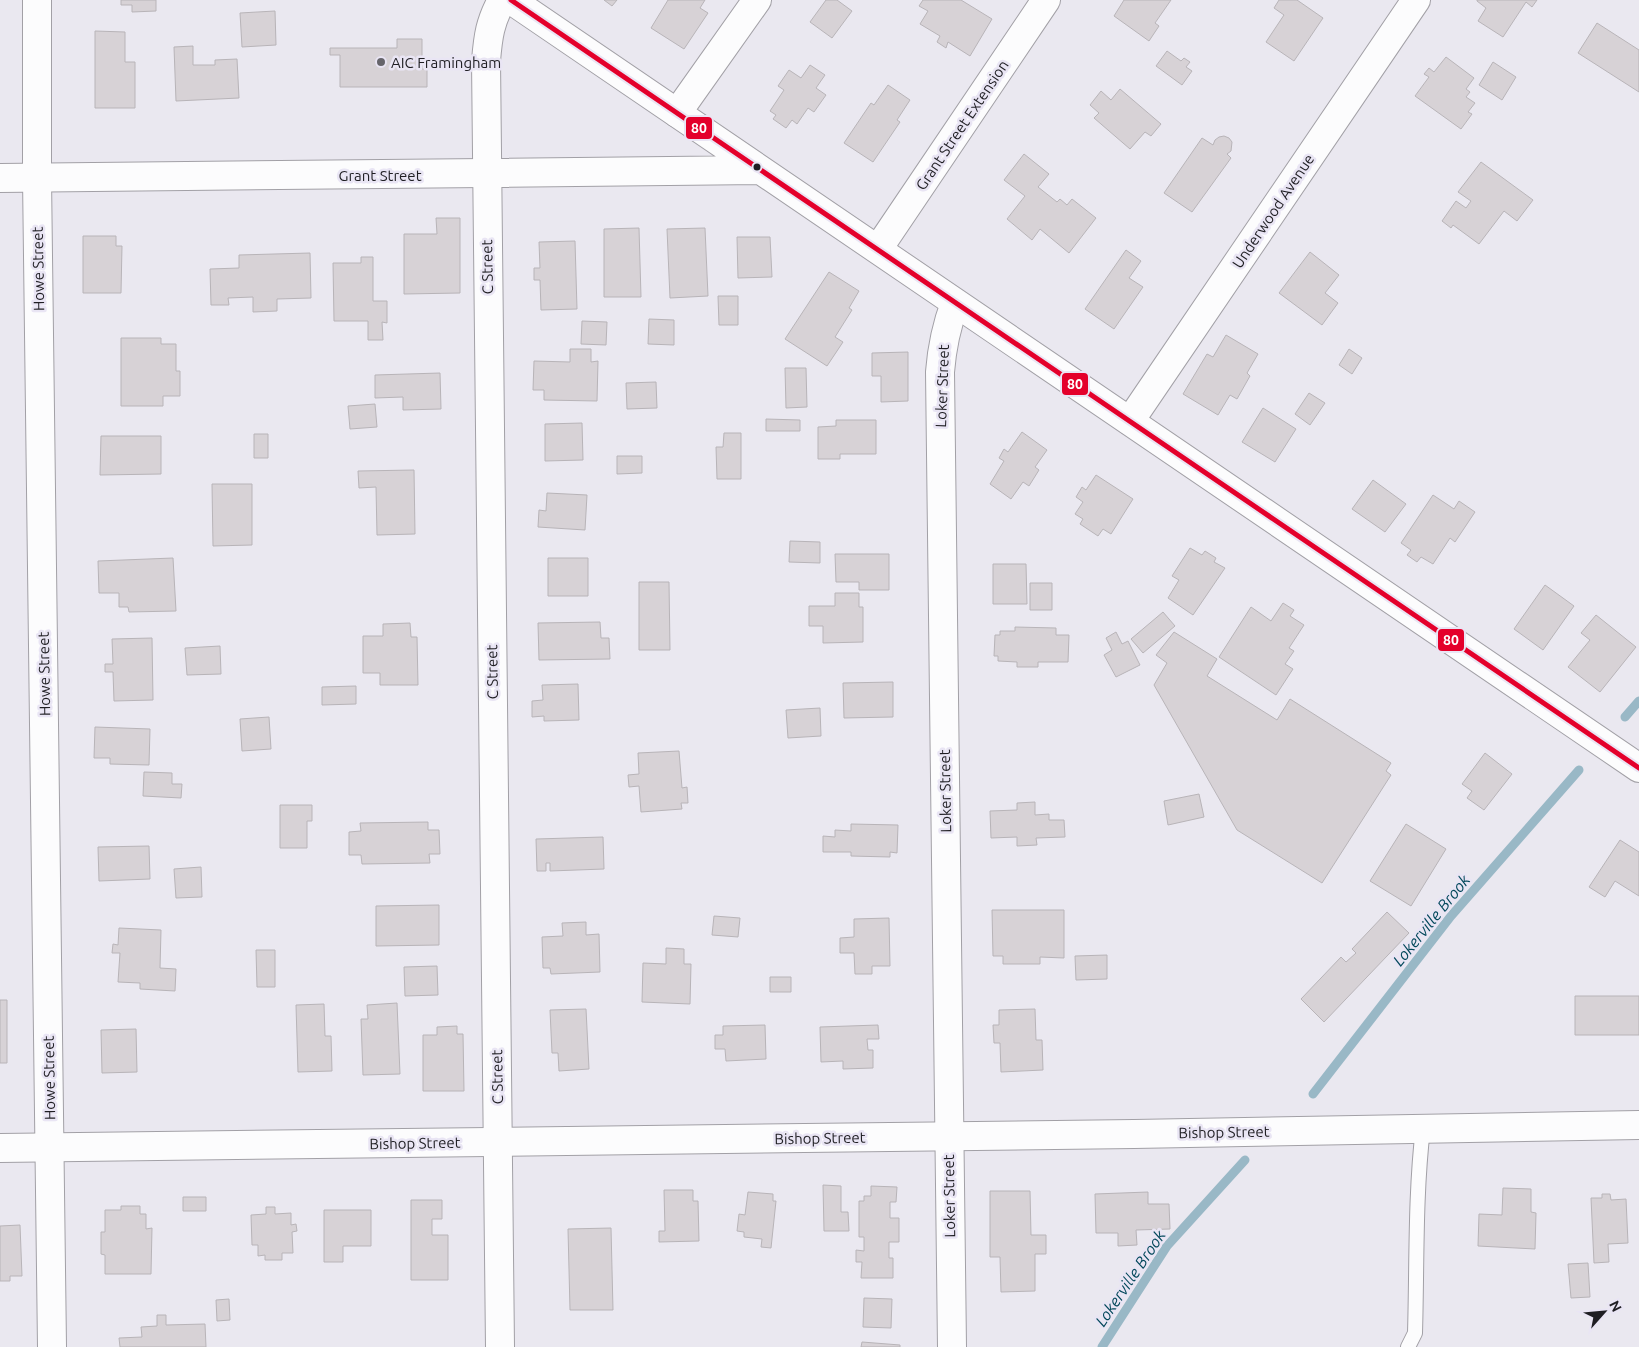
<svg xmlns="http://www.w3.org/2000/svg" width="1639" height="1347" viewBox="0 0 1639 1347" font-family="Ubuntu,sans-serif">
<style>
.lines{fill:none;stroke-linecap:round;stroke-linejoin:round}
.stream{stroke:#99b8c6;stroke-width:9}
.building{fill:#d7d2d6;stroke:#b8b4b8}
.lane-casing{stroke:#a2a0a6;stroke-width:16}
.street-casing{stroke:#a2a0a6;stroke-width:30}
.secondary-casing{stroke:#a2a0a6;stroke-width:30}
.lane{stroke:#fcfcfd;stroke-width:14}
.street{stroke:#fcfcfd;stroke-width:28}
.secondary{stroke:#fcfcfd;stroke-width:28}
.bus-1-casing{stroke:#e9e5f4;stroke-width:9}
.bus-1{stroke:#e4002b;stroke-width:5}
.poi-dot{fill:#66656b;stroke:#e9e5f4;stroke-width:2}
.bus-dot{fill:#1f1e23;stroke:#e9e5f4;stroke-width:2}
.labels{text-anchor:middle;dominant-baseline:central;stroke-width:5;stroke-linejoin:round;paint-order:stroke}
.poi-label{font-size:15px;fill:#1f1e23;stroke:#e9e5f4;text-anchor:start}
.street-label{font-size:15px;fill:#1f1e23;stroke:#e9e5f4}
.water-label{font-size:16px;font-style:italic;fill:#03485b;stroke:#e9e5f4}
.line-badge{stroke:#e9e5f4;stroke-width:2}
.badge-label{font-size:14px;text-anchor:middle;font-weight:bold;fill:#fff}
</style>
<rect width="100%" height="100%" fill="#eae8f0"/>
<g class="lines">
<path class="stream" d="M1625,717L1639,701
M1313,1094L1451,916L1579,770
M1102,1347L1167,1246L1245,1160"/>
</g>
<path class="building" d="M121,0H156V11L132,12V5H121Z
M604,0H617L612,6Z
M668,0H705L700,8L708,13L684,49L651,28Z
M826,0H837L852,11L832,38L810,22Z
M923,0H961L992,19L970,56L948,42L946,48L937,42L940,36L920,24L928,11L919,6Z
M1124,0H1171L1155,23L1159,26L1149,41L1114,16Z
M1279,0H1297L1323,18L1294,61L1266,42L1284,15L1274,8Z
M1477,0H1537L1532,7L1526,2L1503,37L1478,21L1486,8L1477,1Z
M275,11L276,45L242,47L240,13Z
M1597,23L1639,50V92L1578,53Z
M95,31L125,32V62H135V108H95Z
M397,39H422V69H427V87H340V55H330V48H397Z
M193,46V65H215V60L237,59L239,98L176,101L174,47Z
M1167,51L1181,61L1184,58L1190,62L1186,67L1192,71L1182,85L1156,66Z
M1446,57L1474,78L1466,89L1470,92L1466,97L1475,103L1468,112L1472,114L1461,129L1415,96L1429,77L1424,74L1429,68L1434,72Z
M1493,62L1516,77L1502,100L1479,85Z
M810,65L825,75L816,88L826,95L814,112L808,108L797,124L792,120L786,128L773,119L776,115L770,111L784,90L778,86L789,70L801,78Z
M888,85L910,100L897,120L900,122L873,162L844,143L871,103L874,105Z
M1120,89L1161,124L1151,136L1145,132L1130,149L1094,118L1099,113L1090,105L1101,91L1111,100Z
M1224,136L1229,138L1232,142L1231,151L1227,154L1231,158L1192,212L1164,193L1202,138L1213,145L1215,140L1219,137Z
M1024,154L1049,174L1038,187L1057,202L1060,199L1067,205L1072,199L1096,218L1069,253L1040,229L1032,240L1007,219L1025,196L1004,180Z
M1481,162L1533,200L1517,221L1504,211L1479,244L1453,225L1451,228L1442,221L1456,201L1466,208L1471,201L1458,192Z
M436,218H460V293L404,294V234H437Z
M639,228L641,297H604V229Z
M705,228L708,296L670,298L667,229Z
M83,236H116V246H122L121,293H83Z
M737,237H770L772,277L738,278Z
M575,241L577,309L541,310L540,280H534V268H540L539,242Z
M1126,250L1141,261L1129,278L1143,287L1114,329L1085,309Z
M1310,252L1339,275L1325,293L1338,303L1322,325L1279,293Z
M310,253L311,298L277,299V311L253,312V297L228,298L229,305H211L210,269L239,268V255Z
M361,257H373V301H387V323L382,322L383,340H368V321H334L333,263H361Z
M829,272L859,291L849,308L852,310L835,337L843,342L827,366L785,339Z
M718,296H738V325H719Z
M649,319L674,320V345L648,344Z
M582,321L607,322L606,345L581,344Z
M1226,335L1258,354L1247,373L1250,376L1237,399L1230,395L1218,415L1183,394L1207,354L1213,357Z
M121,338H161V344H176V371H180V396H163V406H121Z
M570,349H591V362L598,361L597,401L544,400V390H533L534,361L570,362Z
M1349,349L1362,358L1352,374L1339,365Z
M908,352V401L881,402V376H872V353Z
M785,368H806L807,407L786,408Z
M440,373L441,409L403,410V397L375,398V375Z
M656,382L657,408L627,409L626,383Z
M1309,393L1325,403L1310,425L1295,414Z
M375,404L377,427L350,429L348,406Z
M1263,408L1296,429L1275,462L1242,442Z
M766,419L800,420V431H766Z
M836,420H876V454H840V459H818V427L836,426Z
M582,423L583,460L545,461V424Z
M1022,432L1047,450L1035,467L1039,470L1029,486L1023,482L1011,499L990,484L1004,461L999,458L1004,449L1008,452Z
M724,433H741V479H717L716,447H723Z
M254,434H268V458H254Z
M101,436H161V474L100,475Z
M617,456H642V473L617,474Z
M414,470L415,534L377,535L376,487L359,488L358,471Z
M1096,475L1133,499L1111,534L1103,529L1098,536L1080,524L1083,519L1075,514L1083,502L1076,497L1082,487L1086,490Z
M1373,480L1406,504L1385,532L1352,509Z
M212,484H252V545L213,546Z
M547,493L587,495L585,530L538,527L539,510L546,511Z
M1433,495L1454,509L1459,501L1475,512L1455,542L1450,538L1433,564L1421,557L1417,562L1407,555L1411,550L1401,543Z
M790,541L820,542V563L789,562Z
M1190,548L1202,555L1205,551L1216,558L1214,562L1225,568L1193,615L1168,598L1179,580L1172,576Z
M835,554H889V590H859V582H836Z
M173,558L176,611L129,612L128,607H119V593H99L98,561Z
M548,558H588V596H548Z
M993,564H1026L1027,604H993Z
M639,582H669L670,650H639Z
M1030,583H1052V610H1030Z
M1545,585L1574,606L1543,650L1514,629Z
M835,593H859V607H863V642L823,643V626H809V606H835Z
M1283,603L1294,610L1290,616L1304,625L1289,648L1294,651L1285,664L1293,669L1276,695L1219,657L1251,607L1271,621Z
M1163,612L1175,626L1143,653L1131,639Z
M1596,615L1636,647L1600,692L1568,667L1590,640L1581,633Z
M600,622L601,638H609L610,659L539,660L538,623Z
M410,623L411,637H417L418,685H380V673H363V636H383V624Z
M1015,627L1056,628V635H1069L1068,662H1038V667H1017V662L998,661V656H994L995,635H1000V631H1015Z
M1116,632L1122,644L1128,641L1140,665L1116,677L1104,655L1112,650L1106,638Z
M1174,632L1217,659L1207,676L1277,720L1290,699L1391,763L1386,771L1391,775L1322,883L1237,830L1154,685L1167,663L1156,655Z
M152,638L153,700L114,701L113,672H105V664H113L112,639Z
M220,646L221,674L187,675L185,648Z
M893,682V717L844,718L843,683Z
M578,684L579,720L544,721V716L532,717V701L543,700L542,685Z
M356,686V704L322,705V687Z
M820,708L821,736L788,738L786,710Z
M269,717L271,749L242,751L240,719Z
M95,727L150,729L149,765L110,764V758H94Z
M679,751L682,788L687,787L688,803H681L682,809L641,812L639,786L629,787L628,775L639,774L638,753Z
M1485,753L1512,774L1484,810L1467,798L1472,791L1462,784Z
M144,772L172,773V784H182L181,798L143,796Z
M1199,794L1204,817L1168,825L1164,801Z
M1035,802V815L1049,814V820H1064L1065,837L1036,838L1037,845L1017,846V837L991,838L990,811L1017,810V803Z
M280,805H312V821H307V848H280Z
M428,822V830H439L440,854H429L430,863L362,864L361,855H349V832L361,831L360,823Z
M851,824L898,825L897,853L890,852V857L851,856V852H823V836L835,837V830L851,831Z
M1406,824L1446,849L1411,906L1370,881Z
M603,837L604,869L550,871V863H546V871H537L536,839Z
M1620,840L1639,852V896L1615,881L1605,897L1589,887Z
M149,846L150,879L99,881L98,847Z
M201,867L202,897L176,898L174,869Z
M439,905V945L376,946V906Z
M992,910H1064V958L1040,957V964H1003V956H993Z
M1387,912L1409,933L1324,1022L1301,999L1341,957L1346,962L1356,953L1352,949Z
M714,916L740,918L738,937L712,935Z
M889,918L890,966H872V974H855L854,953H840V938L854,937V919Z
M586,922V935L599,934L600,972L551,974L550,968H543L542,937L563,936L562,923Z
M119,928L161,930L160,968L176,969L175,991L140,989V983L118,982L120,953H112L113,944L118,945Z
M666,948L684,949V964H691L690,1004L642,1002L643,963L666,964Z
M256,950H275V987H257Z
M1107,955V979L1076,980L1075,956Z
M437,966L438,995L405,996L404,967Z
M770,977H791V992H770Z
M1575,996H1639V1035H1575Z
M0,1000H7V1063H0Z
M397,1003L400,1074L363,1075L361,1019H368L367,1005Z
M324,1004L325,1036H331L332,1071L298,1072L296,1005Z
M586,1009L589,1069L559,1071L558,1053H552L550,1010Z
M1035,1009L1036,1040H1042L1043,1070L1001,1072L1000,1043H994L993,1025H999V1010Z
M765,1025L766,1059L726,1061L725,1049H715V1035H723V1026Z
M878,1025L879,1039H867L868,1050H873V1068L843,1069V1061L821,1062L820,1027Z
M457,1026V1034H463L464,1091H423V1035H437V1027Z
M136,1029L137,1072L102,1073L101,1030Z
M823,1185L841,1186V1212H848L849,1231H824Z
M871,1186L897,1187L896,1202H890V1218H899V1242H889V1258H893V1278H861L862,1262H856V1250L864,1251V1237H859V1201H864V1196H871Z
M1503,1188L1531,1189V1212L1536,1213L1535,1249L1478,1246L1479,1214L1502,1215Z
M664,1190H693V1201H698L699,1241L659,1242V1231H665Z
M990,1191H1030L1031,1235H1046V1254H1035V1291L1001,1292L1000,1257H990Z
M748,1192L773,1194V1201H776L771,1248L761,1247L762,1239L744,1237V1232L737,1231L739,1214L745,1215Z
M1148,1192V1204H1169L1170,1229L1136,1230L1137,1245L1118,1246V1233H1096L1095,1194Z
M1602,1194H1610L1611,1200L1626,1199L1628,1243L1608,1244L1609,1262L1594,1263L1591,1198H1602Z
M183,1197H206V1211H183Z
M411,1200H442V1219H432V1235H448V1280H411Z
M121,1206H140V1214H146V1229L152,1228L151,1274H105V1255L101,1254V1232H105V1210H121Z
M266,1207H275V1214L291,1213V1225L296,1224L297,1231L292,1232L293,1253H282V1260H265V1255L258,1256V1245H252L251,1215L266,1214Z
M324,1210H371V1246H343V1262H324Z
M20,1225L22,1276H10V1281H0V1226Z
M611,1228L613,1310H570L568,1229Z
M1588,1263L1590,1297L1571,1298L1568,1264Z
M864,1298L892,1299L891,1328L863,1327Z
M229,1299L230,1320L217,1321L216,1300Z
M157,1315H166V1325L205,1324L206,1347H120L119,1338L142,1337L141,1327L157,1326Z
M862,1342L900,1345V1347H861Z"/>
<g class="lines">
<defs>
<path id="lane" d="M1408,1347L1415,1333C1417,1265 1415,1196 1423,1128"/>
<path id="street" d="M37,0V178L52,1347
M677,113L757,0
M878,249L1046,0
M1130,421L1416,0
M500,1347L486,61C488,36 490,22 502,0
M952,1347L940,372C942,346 946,327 955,303"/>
<path id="secondary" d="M511,0L1639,768
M0,178L760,170
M0,1148L1134,1134L1639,1125"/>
</defs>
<use href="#lane" class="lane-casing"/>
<use href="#street" class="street-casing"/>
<use href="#secondary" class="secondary-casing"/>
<use href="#lane" class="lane"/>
<use href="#street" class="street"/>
<use href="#secondary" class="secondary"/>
<defs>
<path id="bus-1" d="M511,0L1639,768"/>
</defs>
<use href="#bus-1" class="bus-1-casing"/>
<use href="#bus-1" class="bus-1"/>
</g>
<circle class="poi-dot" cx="381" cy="62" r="5"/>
<circle class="bus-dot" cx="757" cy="167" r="4.5"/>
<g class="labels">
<g class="poi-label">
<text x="391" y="62">AIC Framingham</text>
</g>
<g class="street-label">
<text transform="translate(962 125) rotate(-56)">Grant Street Extension</text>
<text x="380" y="175">Grant Street</text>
<text transform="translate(1273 211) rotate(-56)">Underwood Avenue</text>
<text transform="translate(487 267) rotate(-91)">C Street</text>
<text transform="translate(38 269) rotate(-91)">Howe Street</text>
<text transform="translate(942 386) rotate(-88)">Loker Street</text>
<text transform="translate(492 672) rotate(-91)">C Street</text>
<text transform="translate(44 674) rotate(-91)">Howe Street</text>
<text transform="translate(945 791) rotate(-91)">Loker Street</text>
<text transform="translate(497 1077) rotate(-91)">C Street</text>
<text transform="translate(49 1078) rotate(-91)">Howe Street</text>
<text transform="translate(1224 1132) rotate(-1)">Bishop Street</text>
<text transform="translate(820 1138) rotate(-1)">Bishop Street</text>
<text transform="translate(415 1143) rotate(-1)">Bishop Street</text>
<text transform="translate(949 1196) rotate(-91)">Loker Street</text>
</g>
<g class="water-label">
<text transform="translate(1431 920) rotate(-51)">Lokerville Brook</text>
<text transform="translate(1130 1278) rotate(-56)">Lokerville Brook</text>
</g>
</g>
<g class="line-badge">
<rect x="685" y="116" width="28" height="24" rx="5" fill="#e4002b"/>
<rect x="1061" y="372" width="28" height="24" rx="5" fill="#e4002b"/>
<rect x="1437" y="628" width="28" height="24" rx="5" fill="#e4002b"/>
</g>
<g class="badge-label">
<text x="699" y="133">80</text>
<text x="1075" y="389">80</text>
<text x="1451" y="645">80</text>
</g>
<g transform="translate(1604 1312) rotate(63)" stroke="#e9e5f4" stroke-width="4" paint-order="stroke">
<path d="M0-4L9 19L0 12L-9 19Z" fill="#1f1e23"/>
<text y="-8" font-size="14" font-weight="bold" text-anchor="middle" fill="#1f1e23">N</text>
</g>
</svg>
